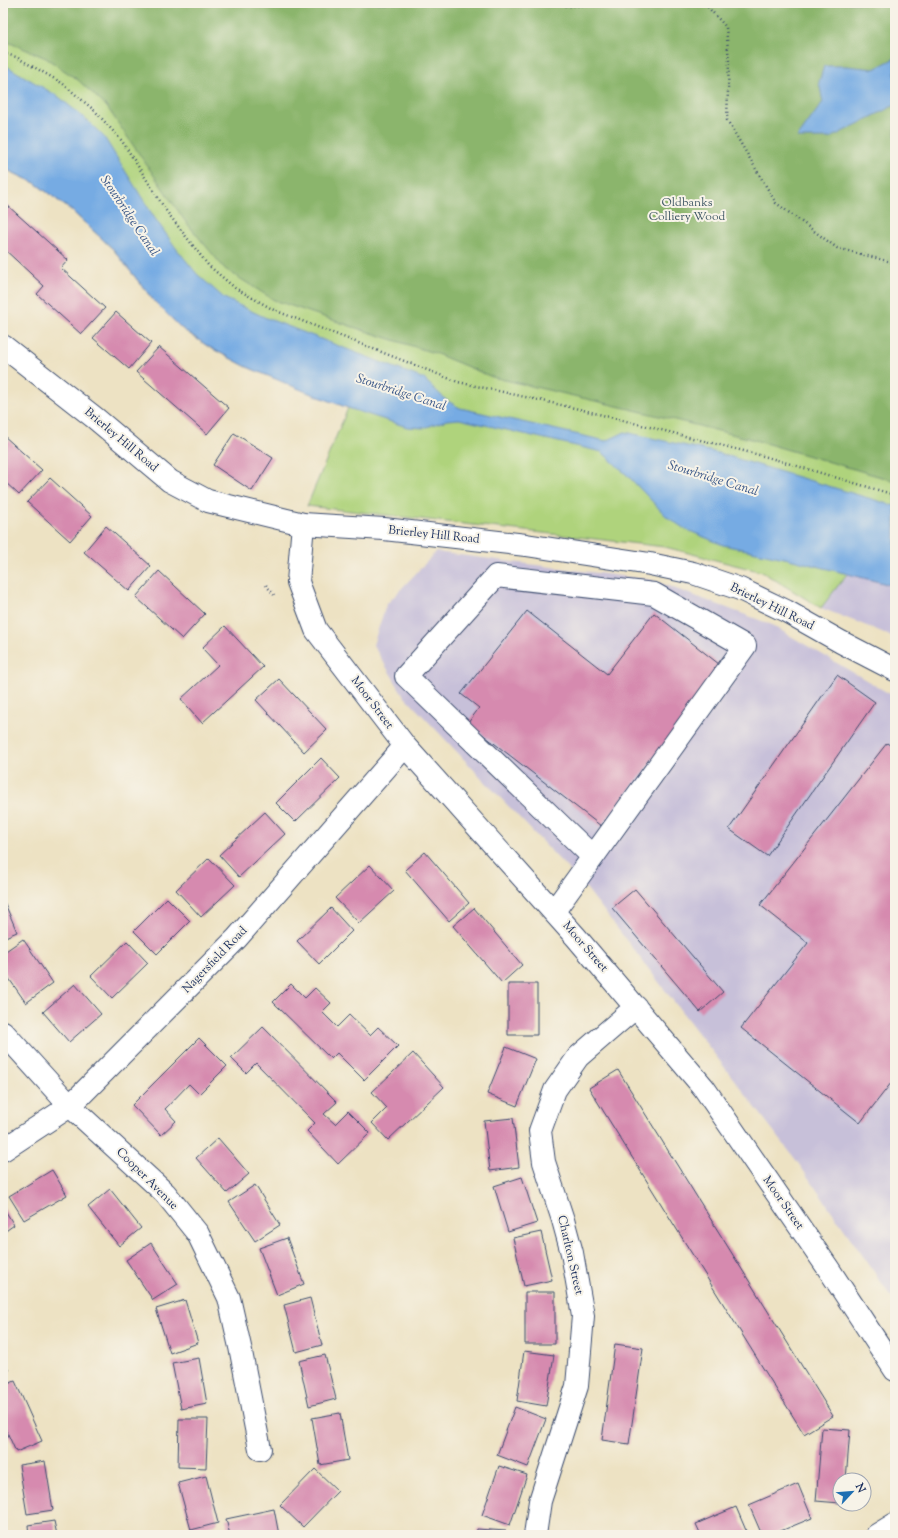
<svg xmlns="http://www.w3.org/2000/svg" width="898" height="1538" viewBox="0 0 898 1538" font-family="'Sorts Mill Goudy',serif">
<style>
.industrial{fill:#c7c0d9}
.green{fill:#afd37c;stroke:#65816d}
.forest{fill:#8bb56c;stroke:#537265}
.water{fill:#76abe3;stroke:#486da0}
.building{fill:#d68aaf}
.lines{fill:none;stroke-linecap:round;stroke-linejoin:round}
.minor-casing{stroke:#3a4a6d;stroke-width:24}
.major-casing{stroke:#3a4a6d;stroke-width:24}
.path{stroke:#3a4a6d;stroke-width:2.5;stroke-dasharray:1 3;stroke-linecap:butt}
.minor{stroke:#fff;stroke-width:22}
.major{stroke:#fff;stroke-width:22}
.labels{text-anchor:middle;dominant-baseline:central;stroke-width:4;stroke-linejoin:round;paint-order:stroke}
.park-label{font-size:12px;fill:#405866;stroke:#f7f3e8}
.street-label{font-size:12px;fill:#1b2f5e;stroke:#f7f3e8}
.water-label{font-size:13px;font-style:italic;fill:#365486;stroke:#f7f3e8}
</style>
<rect width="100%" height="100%" fill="#f7f3e8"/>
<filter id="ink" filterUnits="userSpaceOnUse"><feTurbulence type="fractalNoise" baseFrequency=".025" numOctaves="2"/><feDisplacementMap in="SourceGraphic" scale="8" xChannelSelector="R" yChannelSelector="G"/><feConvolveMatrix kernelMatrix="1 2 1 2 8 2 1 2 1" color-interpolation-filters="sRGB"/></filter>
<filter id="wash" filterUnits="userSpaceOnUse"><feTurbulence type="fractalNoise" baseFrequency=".012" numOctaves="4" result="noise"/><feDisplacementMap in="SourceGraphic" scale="16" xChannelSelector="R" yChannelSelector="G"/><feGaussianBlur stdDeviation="0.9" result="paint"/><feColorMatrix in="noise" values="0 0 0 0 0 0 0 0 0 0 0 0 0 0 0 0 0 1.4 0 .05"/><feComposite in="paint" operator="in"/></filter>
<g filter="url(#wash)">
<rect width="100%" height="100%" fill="#ede2c3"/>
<path class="industrial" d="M436,552L652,580L770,624L895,697V1302L796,1160L587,889L404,696L373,645L386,605Z
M847,574L895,586V639L882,632L821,608Z"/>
<path class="green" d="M3,3H895V528L847,574L821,608L762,572L665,547L307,506L348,408L247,367L209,347L181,328L154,301L113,249L72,211L35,183L3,168Z"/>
<path class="forest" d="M3,3H895V481L751,439L651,414L492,377L437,354L353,327L274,300L225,269L185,221L107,107L78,80L46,58L3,40Z"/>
<path class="water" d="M895,58V105L830,138H797L823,102L819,82L824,66H846L874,69Z
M3,64L59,97L89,122L104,137L154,217L176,248L197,274L224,298L264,317L424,379L446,400L460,408L606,441L625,432L718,453L895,506V586L789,559L723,545L685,529L667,517L629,477L602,452L459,419L447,420L424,428L407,427L348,408L304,391L247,367L209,347L181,328L154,301L113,249L72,211L35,183L3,168Z"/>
<g id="blocks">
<path class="building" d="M7,205L68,260L61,268L105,308L81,334L37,294L44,286L3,248V209Z
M116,312L151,343L129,369L93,338Z
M159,347L229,408L207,434L136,372Z
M234,433L273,458L252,491L213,465Z
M3,435L42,470L19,495L3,480Z
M50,478L92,516L70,541L27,502Z
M106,526L151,566L129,591L84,552Z
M159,571L205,614L182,639L136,597Z
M527,611L607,674L654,613L724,668L601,826L468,723L479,708L461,694Z
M225,626L263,667L202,723L181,699L218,665L202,648Z
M837,675L875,702L767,856L729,829Z
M279,679L327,730L304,752L256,700Z
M887,743L895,749V1078L860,1123L741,1028L808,943L760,905Z
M321,758L340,778L295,822L276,803Z
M265,812L285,834L239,877L219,855Z
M425,852L469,903L449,921L405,870Z
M209,858L235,885L201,917L176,890Z
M370,865L394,891L359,923L335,898Z
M635,889L723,992L700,1012L612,908Z
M167,898L190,921L157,954L134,931Z
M3,899L17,932L3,938Z
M331,908L352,931L319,964L297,941Z
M474,908L522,965L502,983L453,926Z
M23,939L53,983L26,1003L3,970V953Z
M127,941L148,963L112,998L91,976Z
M75,984L101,1014L69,1042L43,1012Z
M291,984L305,998L315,988L331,1003L322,1012L337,1027L349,1015L370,1035L378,1027L398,1046L364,1080L337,1053L331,1059L273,1002Z
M508,984H537V1035H508Z
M263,1027L337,1102L324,1114L335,1124L348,1111L370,1133L338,1164L307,1131L315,1123L256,1063L246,1073L231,1058Z
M199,1038L227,1066L199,1094L189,1084L165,1109L176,1121L161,1135L132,1105Z
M506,1047L536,1059L517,1106L487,1094Z
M413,1053L444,1087L388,1140L372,1123L387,1108L372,1092Z
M618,1070L833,1416L804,1434L589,1088Z
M513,1118L519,1167L490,1171L484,1121Z
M218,1138L249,1174L227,1193L196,1158Z
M52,1170L67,1195L24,1220L9,1196Z
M522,1177L537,1223L508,1232L494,1186Z
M255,1185L280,1225L255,1241L229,1202Z
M110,1189L141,1228L119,1246L88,1207Z
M3,1207L14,1225L3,1233Z
M541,1232L552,1280L524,1286L513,1238Z
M287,1238L304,1284L277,1295L259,1248Z
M151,1243L178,1284L153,1300L126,1260Z
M525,1292H555V1344H525Z
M310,1298L322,1345L296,1352L284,1305Z
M185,1300L198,1343L170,1353L156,1309Z
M615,1344L643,1348L629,1444L602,1440Z
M524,1351L554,1355L546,1406L517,1401Z
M325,1355L336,1399L309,1406L299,1361Z
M3,1358L9,1371L3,1373Z
M199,1358L207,1404L181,1409L172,1363Z
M15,1381L42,1441L16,1452L3,1423V1386Z
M515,1407L546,1419L528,1467L497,1455Z
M340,1413L348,1460L320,1465L312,1418Z
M179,1419H208L206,1468L178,1467Z
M822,1428L850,1430L846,1480H840V1503L816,1501Z
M45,1461L53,1510L27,1514L19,1465Z
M499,1466L527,1475L510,1525L482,1515Z
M315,1469L338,1491L303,1527L280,1505Z
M206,1476L218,1523L191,1530L178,1483Z
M798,1484L812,1518L771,1535H762L749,1505Z
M736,1507L748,1535H701L696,1524Z
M274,1509L279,1535H230L226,1519Z
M54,1521L57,1535H29L28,1525Z
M477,1529L506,1531V1535H476Z"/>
</g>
</g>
<g filter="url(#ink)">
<use href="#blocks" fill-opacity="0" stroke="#3a4a6d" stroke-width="1"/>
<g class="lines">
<defs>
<path id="minor" d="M303,524L298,582L316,630L405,746L576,937L704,1088L828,1268L895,1370
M554,911L745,646L654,594L496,576L406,676L592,856
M3,1032L70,1106L165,1193L198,1234L229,1298L240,1347L260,1449
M3,1150L70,1106L237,938L405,746
M535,1535L540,1501L577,1386L583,1316L572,1253L563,1220L544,1162L540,1131L555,1090L578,1057L636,1007
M877,1535L895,1524"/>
<path id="major" d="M3,346L95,418L170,481L208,501L303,524L384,529L526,545L650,564L693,573L740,589L786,611L841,642L895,670"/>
</defs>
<use href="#minor" class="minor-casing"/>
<use href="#major" class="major-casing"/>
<path class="path" d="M558,3L567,6L704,3L726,27L729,61L727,120L776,203L837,248L895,263
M3,53L16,57L62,83L95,111L122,141L167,212L208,265L235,288L274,310L458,382L579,409L767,457L895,495
M266,585L274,595"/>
<use href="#minor" class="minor"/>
<use href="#major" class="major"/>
</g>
</g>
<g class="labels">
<g class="park-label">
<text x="687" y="203">Oldbanks<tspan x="687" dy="14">Colliery Wood</tspan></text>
</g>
<g class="street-label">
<text transform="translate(121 440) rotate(40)">Brierley Hill Road</text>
<text transform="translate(434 535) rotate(6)">Brierley Hill Road</text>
<text transform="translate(772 607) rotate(26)">Brierley Hill Road</text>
<text transform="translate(372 703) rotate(53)">Moor Street</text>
<text transform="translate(585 947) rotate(49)">Moor Street</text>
<text transform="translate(215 960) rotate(-46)">Nagersfield Road</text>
<text transform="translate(147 1179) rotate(45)">Cooper Avenue</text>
<text transform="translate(783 1203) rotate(55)">Moor Street</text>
<text transform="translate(570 1255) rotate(77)">Charlton Street</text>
</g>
<g class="water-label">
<text transform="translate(129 216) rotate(56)">Stourbridge Canal</text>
<text transform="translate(401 393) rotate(18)">Stourbridge Canal</text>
<text transform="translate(713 479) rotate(17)">Stourbridge Canal</text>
</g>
</g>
<rect width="898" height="1538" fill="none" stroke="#f7f3e8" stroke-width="16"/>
<g transform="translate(852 1492) rotate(64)"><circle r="19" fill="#f7f3e8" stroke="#9fa5b1"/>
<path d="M0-3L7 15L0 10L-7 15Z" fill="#1f6fb2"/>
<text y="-6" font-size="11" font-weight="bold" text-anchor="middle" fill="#1b2f5e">N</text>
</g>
</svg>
